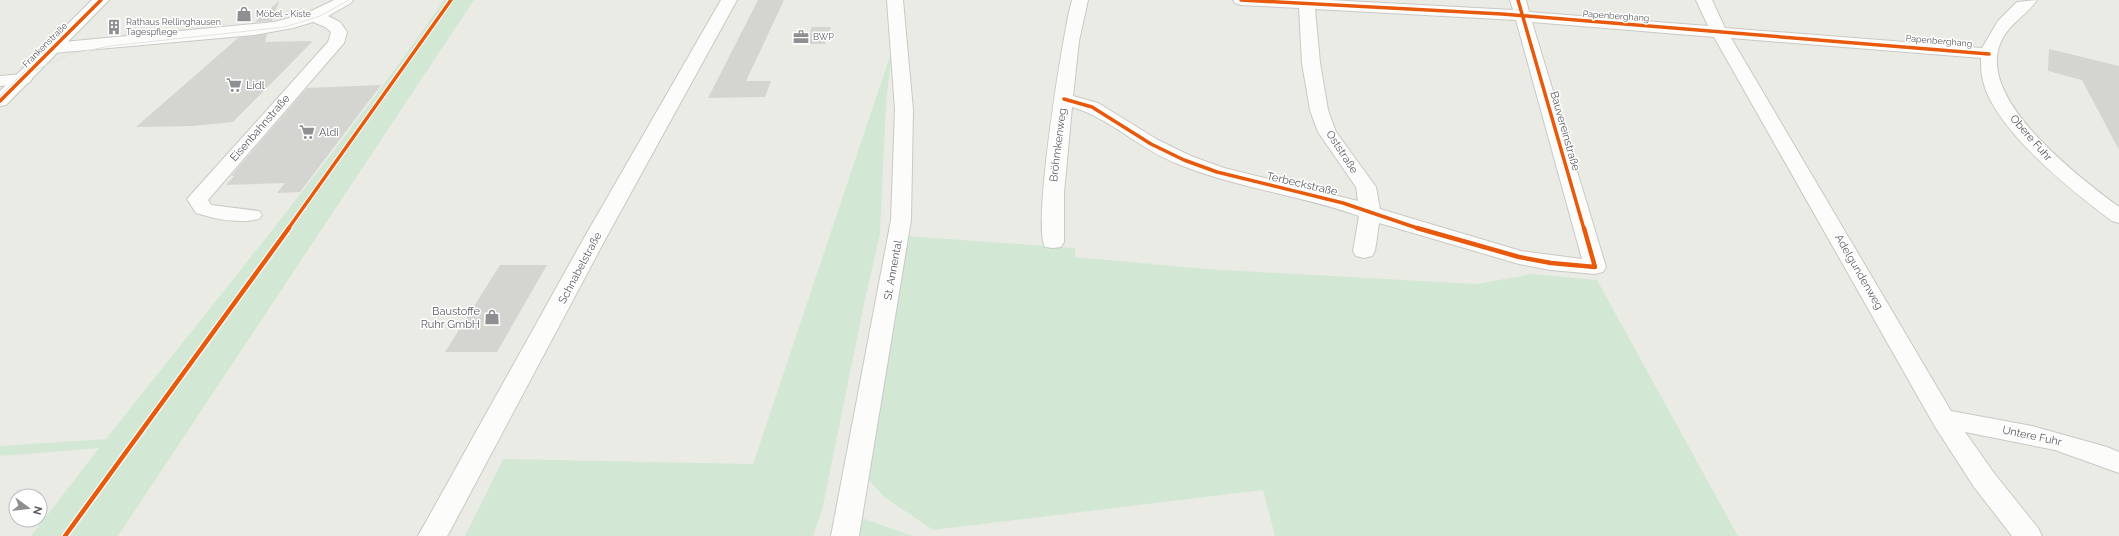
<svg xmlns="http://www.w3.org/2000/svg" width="2119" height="536" viewBox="0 0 2119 536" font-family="Raleway,sans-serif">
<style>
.green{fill:#d3e8d4}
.building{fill:#d4d4d0}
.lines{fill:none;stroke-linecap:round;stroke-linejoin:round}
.street-casing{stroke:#c8c9c7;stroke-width:2}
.secondary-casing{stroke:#c6c7c6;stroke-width:2}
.street{fill:#fcfcfb;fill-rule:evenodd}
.secondary{fill:#fcfcfb;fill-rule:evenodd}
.tram{stroke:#e3e3e2;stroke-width:1}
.cycleway-far1-casing{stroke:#fff;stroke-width:5.5}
.cycleway-casing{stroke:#fff;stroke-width:7}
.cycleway-far1{stroke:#e8590c;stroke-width:3.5}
.cycleway{stroke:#e8590c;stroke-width:4.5}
.labels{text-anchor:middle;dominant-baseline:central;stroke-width:3;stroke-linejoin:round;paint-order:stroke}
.far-poi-label{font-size:9px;fill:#5b5d63;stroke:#fff;text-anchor:start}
.far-street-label{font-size:9px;fill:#5b5d63;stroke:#fff}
.poi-label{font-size:11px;fill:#5b5d63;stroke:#fff;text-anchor:start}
.street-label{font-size:11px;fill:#5b5d63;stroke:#fff}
</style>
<rect width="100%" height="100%" fill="#ebebe5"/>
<path class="green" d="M444,0H474L118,536H31L99,448L0,456V446L106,439C220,294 339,152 444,0Z
M892,50L886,104L880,234L863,309L822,511L813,536H465L503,459L753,464Z
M907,236L1075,248V257L1206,269L1476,284L1533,274L1597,280L1738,536H1275L1263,490L933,530L884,497L865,476Z
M859,517L913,536H856Z"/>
<path class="building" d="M758,0H784L746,81H771L765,97L708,98Z
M279,1L272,21L255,22Z
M812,27H831L825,44H805Z
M267,34L265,42L313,41L233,122L193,126L136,127L238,38Z
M2049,49L2119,66V150L2082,80L2048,71Z
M381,85L300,192L277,193L285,183L226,185L234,176H231L307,88Z
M500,265H547L497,352H445Z"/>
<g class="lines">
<defs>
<path id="street" d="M334,0H353L351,3L328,16L340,22L347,32L344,43L208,200L211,205L259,211L262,215L259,219C239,224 215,219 196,213L187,199L328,42L331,32L325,27L313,22L293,28L254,35L53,53L47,52L45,48L47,44L53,43L274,22L305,14Z
M721,0H737L606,238L449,533L447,536H418L584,238Z
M887,0H903L913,110L911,220L859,536H831L891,220L895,110Z
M1072,0H1088L1079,41L1073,96L1098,103L1158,140L1191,156L1224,168L1358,201L1356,187L1318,132L1310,110L1302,63L1299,8L1241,5L1235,3L1233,0H1329L1513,10L1510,0H1526L1529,12L1708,26L1696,0H1712L1725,28L1982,48L1998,21L2017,2L2037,0C2025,17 2006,25 1999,47C1981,103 2080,178 2119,207V223L2112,221C2072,191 1990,127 1982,76C1981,71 1981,64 1981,58L1731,38L1951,411L2032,426L2107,447L2119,452V473L2055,450L1965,432L1994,473L2038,528L2042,536H2012L1974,487L1934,425L1714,37L1532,22L1606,267L1603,272L1595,274L1551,270L1519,264L1379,223L1375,251L1372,256L1364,258L1356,256L1353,251L1359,216C1300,195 1236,188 1178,164C1141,150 1108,117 1072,107L1064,193V242L1061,247L1053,248L1045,247C1032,227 1063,31 1072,0ZM1315,9L1516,20L1582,259L1521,251L1380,209L1376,187L1336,132L1328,110L1320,63Z
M23,74L29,75L32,79L29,83L0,86V76Z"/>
<path id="secondary" d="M92,0H109L6,105L0,106V91Z"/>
</defs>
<use href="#street" class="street-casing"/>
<use href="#secondary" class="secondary-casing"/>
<use href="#street" class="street"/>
<use href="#secondary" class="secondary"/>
<path class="tram" d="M0,96L25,71L36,64
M0,105L33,71L71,54L110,46L285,27L320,16L349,0"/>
<defs>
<path id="cycleway-far1" d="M1241,0L1502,14L1989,54
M1518,0L1584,229
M1064,99L1092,107L1151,144L1184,160L1217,172L1343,203L1420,229
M0,101L101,0
M288,229L451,0"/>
<path id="cycleway" d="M1417,228L1519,257L1551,263L1595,267L1584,228
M65,536L289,228"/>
</defs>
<use href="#cycleway-far1" class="cycleway-far1-casing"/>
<use href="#cycleway" class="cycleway-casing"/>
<use href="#cycleway-far1" class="cycleway-far1"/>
<use href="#cycleway" class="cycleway"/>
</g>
<defs>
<symbol id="shop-bare" viewBox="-9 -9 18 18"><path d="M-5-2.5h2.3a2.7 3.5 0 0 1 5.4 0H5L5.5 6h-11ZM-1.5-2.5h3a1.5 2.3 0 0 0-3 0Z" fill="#8d8f90" stroke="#fff" stroke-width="2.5" paint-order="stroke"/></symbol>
<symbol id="building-bare" viewBox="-9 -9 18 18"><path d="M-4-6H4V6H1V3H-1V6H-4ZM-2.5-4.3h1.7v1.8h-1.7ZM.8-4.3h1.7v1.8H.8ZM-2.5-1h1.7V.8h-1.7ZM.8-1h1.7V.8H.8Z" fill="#8d8f90" stroke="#fff" stroke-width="2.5" paint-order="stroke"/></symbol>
<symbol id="office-bare" viewBox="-9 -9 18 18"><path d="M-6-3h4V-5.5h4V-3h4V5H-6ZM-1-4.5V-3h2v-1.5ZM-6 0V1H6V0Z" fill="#8d8f90" stroke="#fff" stroke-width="2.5" paint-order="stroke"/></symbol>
<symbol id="supermarket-bare" viewBox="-9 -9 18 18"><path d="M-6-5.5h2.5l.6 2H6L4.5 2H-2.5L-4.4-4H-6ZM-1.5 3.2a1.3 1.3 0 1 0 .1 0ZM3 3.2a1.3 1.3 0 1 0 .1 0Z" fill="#8d8f90" stroke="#fff" stroke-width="2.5" paint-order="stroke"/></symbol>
</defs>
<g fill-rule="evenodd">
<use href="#shop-bare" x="233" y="3" width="22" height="22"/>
<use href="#building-bare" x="103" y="16" width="22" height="22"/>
<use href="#office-bare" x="790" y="26" width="22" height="22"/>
<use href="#supermarket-bare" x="223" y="74" width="22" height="22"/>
<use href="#supermarket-bare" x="296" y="121" width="22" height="22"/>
<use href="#shop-bare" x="481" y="306" width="22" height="22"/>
</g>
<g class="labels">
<g class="far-poi-label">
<text x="256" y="14">Möbel - Kiste</text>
<text x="126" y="22">Rathaus Rellinghausen<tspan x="126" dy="10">Tagespflege</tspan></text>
<text x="813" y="37">BWP</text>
</g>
<g class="far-street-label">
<text transform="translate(1616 16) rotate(4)">Papenberghang</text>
<text transform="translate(1939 41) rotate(5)">Papenberghang</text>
<text transform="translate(45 45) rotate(-45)">Frankenstraße</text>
</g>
<g class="poi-label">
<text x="246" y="85">Lidl</text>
<text x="319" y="132">Aldi</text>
<text x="480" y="311" text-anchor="end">Baustoffe<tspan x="480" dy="13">Ruhr GmbH</tspan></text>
</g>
<g class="street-label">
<text transform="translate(260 128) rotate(-49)">Eisenbahnstraße</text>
<text transform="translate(1565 131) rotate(74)">Bauvereinstraße</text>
<text transform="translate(2031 138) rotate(49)">Obere Fuhr</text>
<text transform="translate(1058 145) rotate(-83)">Bröhmkenweg</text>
<text transform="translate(1342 152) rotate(57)">Oststraße</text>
<text transform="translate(1302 184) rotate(13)">Terbeckstraße</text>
<text transform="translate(580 268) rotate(-62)">Schnabelstraße</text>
<text transform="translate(893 270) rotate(-80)">St. Annental</text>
<text transform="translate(1859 272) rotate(60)">Adelgundenweg</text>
<text transform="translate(2032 436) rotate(12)">Untere Fuhr</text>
</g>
</g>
<g transform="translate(28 508) rotate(105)"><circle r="19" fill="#ffffff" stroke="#bdbec1"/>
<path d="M0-3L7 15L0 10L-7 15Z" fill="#8d8f90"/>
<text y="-6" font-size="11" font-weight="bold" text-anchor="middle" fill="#5b5d63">N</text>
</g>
</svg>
